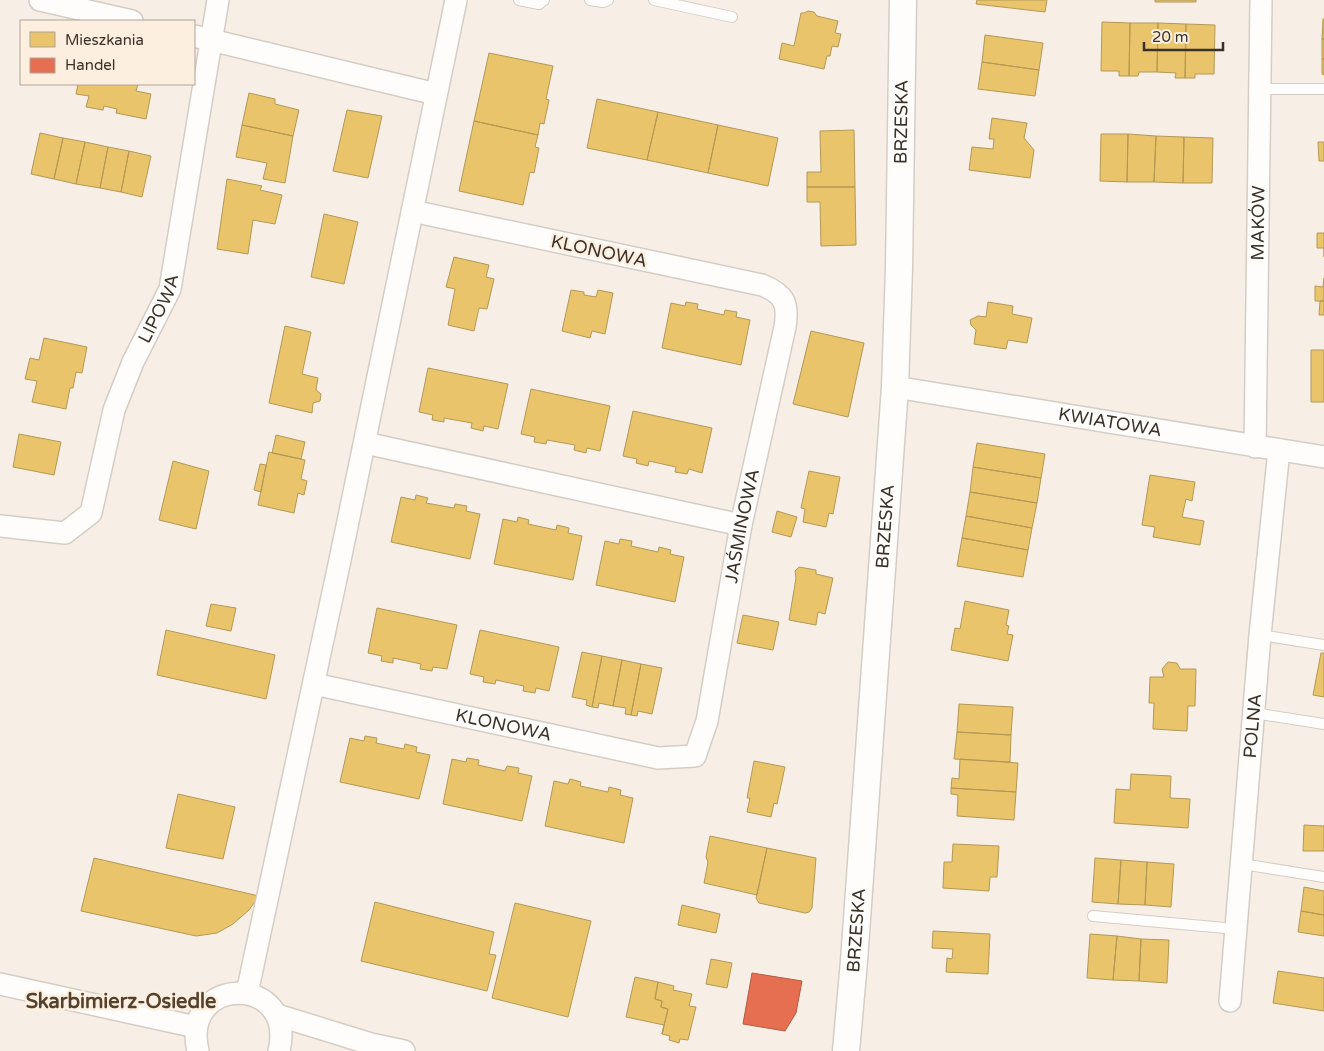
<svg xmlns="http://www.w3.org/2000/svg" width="1324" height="1051" viewBox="0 0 1324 1051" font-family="'Varela Round',sans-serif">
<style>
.homes{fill:#e9c46a;stroke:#b49856}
.shops{fill:#e76f51;stroke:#b35c45}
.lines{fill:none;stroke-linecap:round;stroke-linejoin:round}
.service-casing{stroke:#d5cdc5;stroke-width:12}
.minor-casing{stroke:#d5cdc5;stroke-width:24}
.tertiary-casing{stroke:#d5cdc5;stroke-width:29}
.service{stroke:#fefdfb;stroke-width:10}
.minor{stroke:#fefdfb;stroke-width:21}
.tertiary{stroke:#fefdfb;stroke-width:26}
.labels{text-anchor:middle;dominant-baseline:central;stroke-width:5;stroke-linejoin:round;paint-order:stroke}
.street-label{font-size:18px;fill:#3a3128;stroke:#fdefe0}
.quarter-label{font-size:20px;font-weight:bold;fill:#55422e;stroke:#fdefe0}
</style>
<rect width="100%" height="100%" fill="#f7efe6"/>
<path class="homes" d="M977,0H1047L1045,12L976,4Z
M1155,0H1196V2H1155Z
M808,11L814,12L817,16L838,21L835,33L841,34L838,47L832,46L830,56H827L824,69L779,59L782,43L794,46L801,13H804Z
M1323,19H1324V39H1322Z
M1102,22L1130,23L1129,76H1119V71H1101Z
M1130,23H1158L1157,72H1139L1138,76H1129Z
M1158,23L1186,24L1185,78H1175L1176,73L1157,72Z
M1186,24L1215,25L1214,74H1195V78H1185Z
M985,35L1043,43L1039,70L982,62Z
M1322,39H1324V59H1322Z
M489,53L553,66L546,99L549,100L544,124L540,123L538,135L474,121Z
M1322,59H1324V75L1322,74Z
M982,62L1039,70L1035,96L978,89Z
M78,84H138L136,91L151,94L146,119L116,113L117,109L104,106L103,110L86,107L89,96L76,94Z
M249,93L275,99V104L299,110L293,136L242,125Z
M597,99L658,112L647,160L587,148Z
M347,110L382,116L368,178L333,171Z
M658,112L718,125L708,173L647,160Z
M992,118L1027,123L1024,138L1034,150L1030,178L969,170L972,147L993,149L994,139H989Z
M474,121L538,135L535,147L539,148L534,173L530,172L523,205L459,191Z
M242,125L293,136L285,183L263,179L267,163L236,157Z
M718,125L778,138L768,186L708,173Z
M854,130L855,187H807V172H821L820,131Z
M40,133L63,138L54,179L31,174Z
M1101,134H1128L1127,182L1100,181Z
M1128,134L1156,136L1154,182H1127Z
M1156,136L1184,137L1183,183L1154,182Z
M1184,137L1213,138L1212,183H1183Z
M63,138L85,142L76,184L54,179Z
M85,142L108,147L100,188L76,184Z
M1318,142H1324V161H1319Z
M108,147L129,151L121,192L100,188Z
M129,151L151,156L142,197L121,192Z
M227,179L262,186L260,190L282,195L275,224L253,220L248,254L217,249Z
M807,187H855L856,245L821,246L820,202H807Z
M324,214L358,222L344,284L311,277Z
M1317,233H1324V257V248H1317Z
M454,257L489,265L486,277L494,279L487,309L479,308L474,331L448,325L455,289L446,287Z
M1324,278V301H1315V286L1323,287Z
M571,290L584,292V295L596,297L598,290L613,293L605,334L592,331L590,338L562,331Z
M1320,301H1324V315H1319Z
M686,302L698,304L697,309L724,315L725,310L737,312L736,317L750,320L741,365L662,348L671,303L685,306Z
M988,302L1013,306L1012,314L1032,318L1027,343L1008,340L1006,349L974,344L976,330L971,325L970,320L978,316L986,317Z
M285,326L311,332L302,374L318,378L316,390L321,394L320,401L313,403L312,413L269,403Z
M811,331L864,343L848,417L793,404Z
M44,338L87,347L82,373L76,372L73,388H70L66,409L32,402L37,381L25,379L30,358L39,360Z
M1311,350H1324V402H1311Z
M428,368L508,384L498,429L484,426L483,431L471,428L472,423L444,418V422L432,420L433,415L419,412Z
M531,389L610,406L600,451L587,448L586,453L574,450L575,445L547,440L546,444L534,442L535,437L521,434Z
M633,411L712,428L702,473L689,469L687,474L675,472L676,467L649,461L648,466L636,463L637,459L623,456Z
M19,434L61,442L54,475L13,467Z
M276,435L305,442L301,459L272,453Z
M977,443L1045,454L1041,478L973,467Z
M269,452L305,460L301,479L307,481L304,495L298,493L294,513L258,505Z
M173,461L209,471L196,529L159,520Z
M260,464L266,465L261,492L254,490Z
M973,467L1041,478L1037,503L970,492Z
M809,471L840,477L833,514L829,513L826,527L803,522L805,509L801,508Z
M1150,475L1195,482L1192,501L1186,499L1182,517L1204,521L1200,545L1153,537L1155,527L1142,525Z
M970,492L1037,503L1032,528L966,516Z
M416,495L428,498L426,503L454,508L455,504L467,506L466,511L480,514L470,559L391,542L401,497L415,500Z
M777,511L797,517L791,537L772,532Z
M966,516L1032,528L1028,550L962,538Z
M518,517L529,520L528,524L556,530L557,525L569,528L568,533L582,536L573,580L494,564L503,519L517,522Z
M962,538L1028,550L1023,577L957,566Z
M620,539L632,541L631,546L658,552L659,547L671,550L670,554L684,557L675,602L596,585L605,541L619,544Z
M799,567L816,570V574L833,578L825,614L818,612L816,625L789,620L796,578L795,571Z
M965,601L1009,610L1006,625L1009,626L1007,634L1013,635L1008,661L951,650L955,628L960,629Z
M211,604L236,608L231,631L206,626Z
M377,608L457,625L447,669L433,667L432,671L420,669L421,664L393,658V663L381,661L382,656L368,653Z
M743,615L779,622L773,650L737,643Z
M166,630L275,655L266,699L157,675Z
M480,630L559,647L549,691L536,688L535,693L523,691L524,686L496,680L495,684L483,682L484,677L470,674Z
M582,652L602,656L592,707L586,705L587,700L572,697Z
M1321,653H1324V697L1313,695Z
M602,656L622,660L613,706L599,703L598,708L592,707Z
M622,660L641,664L631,715L625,714L626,708L613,706Z
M1168,662L1177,663L1180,669H1196L1195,706H1188L1187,731L1153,729L1154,703H1149L1150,677H1164L1162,669Z
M641,664L662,668L652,714L638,711L637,716L631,715Z
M959,704L1013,707L1011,735L957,732Z
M957,732L1011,735L1010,762L954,759Z
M365,736L377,738L376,743L404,749L405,744L417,747L416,752L430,755L419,799L340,782L350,738L364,741Z
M467,758L479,760L478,765L505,771L507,766L519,768L518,773L532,776L522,821L443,804L452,759L466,762Z
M960,759L1018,763L1016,792L951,788L952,778L959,779Z
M754,761L785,767L777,804L774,803L771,817L747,812L750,798H747Z
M1131,774L1171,776L1170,798L1190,799L1188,828L1114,823L1116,789L1130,790Z
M570,779L581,782L580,786L608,792L609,787L621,790L620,795L633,798L624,843L545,826L554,781L568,784Z
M951,788L1016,792L1014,820L957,816L958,795L951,794Z
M178,794L235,807L223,859L166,848Z
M1304,825L1324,826V851H1303Z
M710,836L767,848L757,895L704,883L708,862L706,857Z
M953,844L999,846L997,877H990L989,891L943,888L944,862H952Z
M767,848L816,858L812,908L809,912L805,913L759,903L756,898Z
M94,858L259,896L249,910L233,924L217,933L196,936L81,911Z
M1095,858L1121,860L1118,904L1092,902Z
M1121,860L1147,862L1145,905L1118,904Z
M1147,862L1174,864L1171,907L1145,905Z
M1304,887L1324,891V915L1301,911Z
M375,902L494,932L489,954L496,955L487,991L361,961Z
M515,903L591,921L568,1017L492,998Z
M682,905L720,914L716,933L678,925Z
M1301,911L1324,915V936L1298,932Z
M933,931L990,934L988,974L946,972L947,958L952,959L953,949L932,948Z
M1090,934L1117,936L1113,980L1087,978Z
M1117,936L1141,939L1139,981L1113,980Z
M1141,939L1169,940L1167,983L1139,981Z
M711,959L732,963L727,988L706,984Z
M1278,971L1324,978V1011L1273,1003Z
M635,977L658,982L655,999L662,1001L661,1007L668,1009L662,1034L664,1025L626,1017Z
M658,982L674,986L673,990L692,994L689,1006L696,1007L688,1040L680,1039L679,1043L669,1040L670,1036L662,1034L668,1009L661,1007L662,1001L655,999Z"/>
<path class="shops" d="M752,973L802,981L796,1013L785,1031L743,1024Z"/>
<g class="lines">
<defs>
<path id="service" d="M519,0L539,4L544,0
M590,0L603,2L608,0
M654,0L732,17
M1260,89H1324
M1260,635L1324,645
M1254,713L1324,724
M1242,864L1324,877
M1093,916L1236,929"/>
<g id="minor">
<path d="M40,0L132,21"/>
<path d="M194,36L436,94"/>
<path id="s1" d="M895,387L1324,457"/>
<path d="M365,443L741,525"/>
<path id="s2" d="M1255,447L1261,0"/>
<path id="s3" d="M0,526L65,533L91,513L114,410L133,362L170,289L218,0"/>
<path id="s4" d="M314,684L658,758L695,756L707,721L741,525L785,327C789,303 784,294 762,285L412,211"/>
<path d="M0,984L196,1027"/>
<path d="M247,993L340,560L456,0"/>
<path id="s5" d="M1230,1001L1260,635L1279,450"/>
<path d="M277,1015L371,1044L404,1051"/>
<path d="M198,1051C180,974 297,974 279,1051"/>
</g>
<g id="tertiary">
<path id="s6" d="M846,1051L854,961L895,387L899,268L903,0"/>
</g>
</defs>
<use href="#service" class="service-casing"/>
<use href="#minor" class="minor-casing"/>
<use href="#tertiary" class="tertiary-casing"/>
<use href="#service" class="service"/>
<use href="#minor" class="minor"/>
<use href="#tertiary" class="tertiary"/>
</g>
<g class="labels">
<g class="street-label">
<text stroke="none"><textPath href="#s6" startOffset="931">BRZESKA</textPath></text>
<text stroke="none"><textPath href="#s2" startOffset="224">MAKÓW</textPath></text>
<text transform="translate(599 251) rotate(12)">KLONOWA</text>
<text stroke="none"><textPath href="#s3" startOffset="315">LIPOWA</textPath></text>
<text stroke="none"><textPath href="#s1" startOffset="218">KWIATOWA</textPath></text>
<text stroke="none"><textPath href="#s6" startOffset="526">BRZESKA</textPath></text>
<text stroke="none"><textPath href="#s4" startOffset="624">JAŚMINOWA</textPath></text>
<text stroke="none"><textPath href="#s4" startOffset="194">KLONOWA</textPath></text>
<text stroke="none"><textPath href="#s5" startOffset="276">POLNA</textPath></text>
<text stroke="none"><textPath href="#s6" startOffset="121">BRZESKA</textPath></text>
</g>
<g class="quarter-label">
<text x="121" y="1002">Skarbimierz-Osiedle</text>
</g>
</g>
<rect x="20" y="20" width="175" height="65" fill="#fdefe0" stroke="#afa396"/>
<rect x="30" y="32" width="25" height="15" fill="#e9c46a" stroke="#afa396"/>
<text x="65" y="45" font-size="15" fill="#3a3128">Mieszkania</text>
<rect x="30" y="58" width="25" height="15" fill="#e76f51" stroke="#afa396"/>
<text x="65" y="70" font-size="15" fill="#3a3128">Handel</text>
<path d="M1144 42v8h79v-8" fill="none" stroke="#3a3128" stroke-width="2.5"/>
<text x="1152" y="42" font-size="15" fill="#3a3128" stroke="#fdefe0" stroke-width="4" paint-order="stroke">20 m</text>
</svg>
